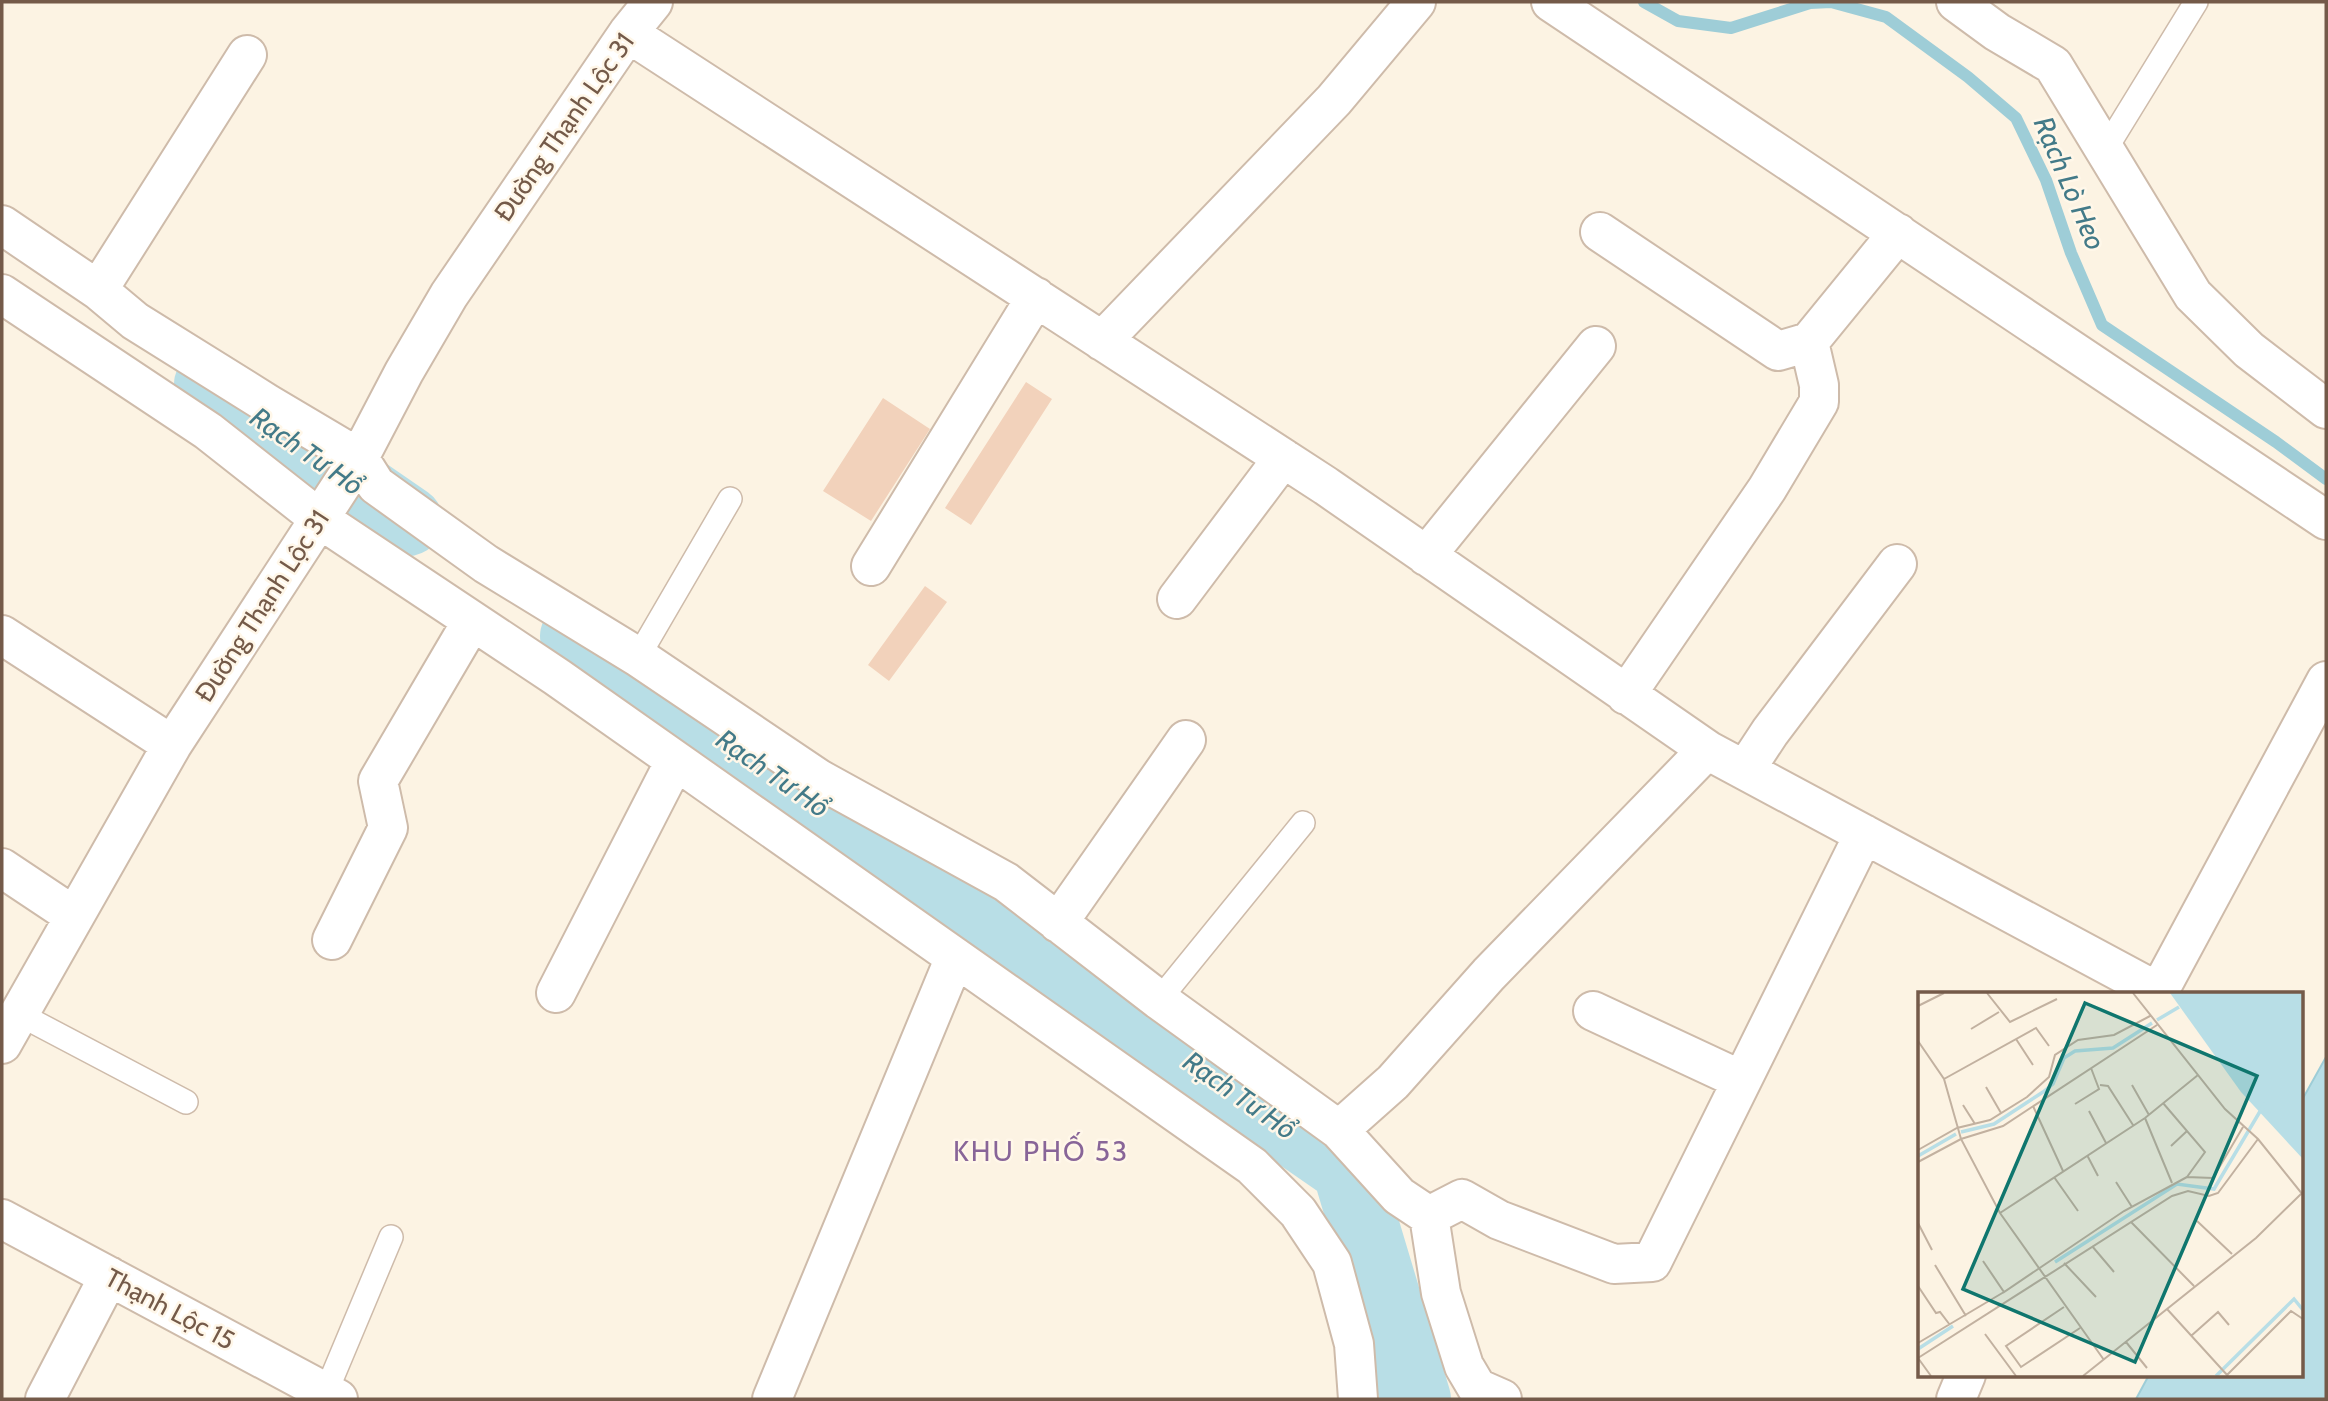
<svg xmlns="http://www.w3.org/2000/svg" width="2328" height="1401" viewBox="0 0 2328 1401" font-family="Cabin,sans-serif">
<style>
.water{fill:#b8dee6;stroke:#9ecdd7;stroke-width:2}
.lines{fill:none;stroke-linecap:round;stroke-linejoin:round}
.stream{stroke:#9ecdd7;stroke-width:12}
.river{stroke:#b8dee6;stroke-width:70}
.building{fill:#f2d2bb}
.lane-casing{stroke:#cebbaa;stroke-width:26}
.street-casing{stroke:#cebbaa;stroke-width:42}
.lane{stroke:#fff;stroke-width:23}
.street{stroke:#fff;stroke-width:38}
.labels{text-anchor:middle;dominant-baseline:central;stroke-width:5;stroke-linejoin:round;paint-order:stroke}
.street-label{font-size:26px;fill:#745a49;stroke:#fff7e9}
.water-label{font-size:28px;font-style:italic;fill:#437a88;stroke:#fff7e9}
.neighbourhood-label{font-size:28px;letter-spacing:2px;fill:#886598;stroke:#fff7e9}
.inset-river{fill:none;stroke:#b8dee6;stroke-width:3.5}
.inset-road{fill:none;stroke:#c2b1a0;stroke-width:2}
.view{fill:#0f766e;fill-opacity:0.15;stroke:#0f766e;stroke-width:3.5}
.inset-edge{fill:none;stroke:#745a49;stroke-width:3.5}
</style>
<rect width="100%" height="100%" fill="#fcf3e3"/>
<path class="water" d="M2326,1057V1399H2136L2149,1375H2302V1100Z"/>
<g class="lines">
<path class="stream" d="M1644,2L1678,21L1731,28L1810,3L1831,2L1886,17L1968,77L2016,118L2046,180L2071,253L2102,325L2276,442L2326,479"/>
<path class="river" d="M209,384L408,521
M575,636L1347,1169L1416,1399"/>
</g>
<path class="building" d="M1026,382L1052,399L971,525L945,508Z
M883,398L930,429L871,521L823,491Z
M925,586L947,602L889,681L868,665Z"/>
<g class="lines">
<defs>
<path id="lane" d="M2105,150L2196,2
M638,657L730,499
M1159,1000L1303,823
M19,1014L186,1102
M326,1392L391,1237"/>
<path id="street" d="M1551,2L2326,520
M1956,2L1997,32L2053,65L2193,295L2249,350L2326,409
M628,33L1326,486L1709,751L2158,992
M247,55L98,290L135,321L268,404L359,458L376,485L486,564L638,657L819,779L1006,882L1159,1000L1339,1130L1399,1196L1429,1216
M2,225L98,290
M1600,232L1778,351L1809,342L1898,233
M2,294L208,431L321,520L557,677L1252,1166L1298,1212L1332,1263L1354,1344L1358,1399
M1102,341L1334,100L1416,2
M1426,556L1596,346
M871,566L1036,297
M1177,599L1283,458
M2,635L172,745
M1626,695L1767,489L1819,402V385L1809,342
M1745,770L1770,732L1897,564
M2,868L74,916
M1058,923L1186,740
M332,940L388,828L378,781L472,621
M556,993L675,761
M2158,993L2326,681
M1593,1011L1741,1080
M2,1044L172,745L359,458L404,372L449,295L628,33L653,2
M1339,1130L1393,1082L1489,974L1700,757L1709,751
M2,1219L338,1399
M45,1399L109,1276
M772,1399L955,957
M1502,1399L1477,1388L1464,1366L1441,1293L1429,1216L1462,1199L1499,1220L1614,1264L1652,1262L1864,834
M1956,1399L1966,1375"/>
</defs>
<use href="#lane" class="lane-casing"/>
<use href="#street" class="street-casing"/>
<use href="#lane" class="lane"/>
<use href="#street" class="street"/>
</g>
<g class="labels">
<g class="street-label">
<text transform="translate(564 127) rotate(-55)">Đường Thạnh Lộc 31</text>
<text transform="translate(262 606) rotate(-57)">Đường Thạnh Lộc 31</text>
<text transform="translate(170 1309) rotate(28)">Thạnh Lộc 15</text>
</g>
<g class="water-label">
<text transform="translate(2070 183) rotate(67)">Rạch Lò Heo</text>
<text transform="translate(307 451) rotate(35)">Rạch Tư Hổ</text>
<text transform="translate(773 773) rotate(35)">Rạch Tư Hổ</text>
<text transform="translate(1240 1095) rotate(35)">Rạch Tư Hổ</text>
</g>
<g class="neighbourhood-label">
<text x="1041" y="1151">KHU PHỐ 53</text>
</g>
</g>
<g transform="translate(1918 992)">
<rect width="385" height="385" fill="#fcf3e3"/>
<path d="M252,1H385V167L323,100Z" fill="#b8dee6"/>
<path class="inset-river" d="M239,28L261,15M43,140L76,132L125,100L135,92L146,66L157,59L195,56L234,31M0,164L38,142M137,270L259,192L296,197L347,111M0,357L35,334M298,384L376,307L385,318"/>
<path class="inset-road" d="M69,1L92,30L139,7M215,1L307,117L340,147L385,203M0,14L26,1M53,37L81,20M98,47L115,73M0,49L26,87L43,147L82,221L186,368M26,87L118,36L131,54M182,93L190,94L215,133M214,93L231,123M68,95L83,121M245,111L287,160L269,185L295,186L325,135M157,112L181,97L173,76M45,113L57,132M115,114L145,179M171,119L188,151M227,126L254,191M253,154L269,139M0,158L39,136L72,128L109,105L131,85L137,63L160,48L196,43L232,24M169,163L180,184M0,170L43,147L85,134L239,33M136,185L160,219M198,190L214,215M82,221L227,126L280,83M279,229L314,262M213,230L276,294M0,231L14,258M174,254L196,280M65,269L86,300L206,219L269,185M146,271L178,305M17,273L48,324M0,294L18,321L22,320L32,333M146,315L88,354L103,375L162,336M249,317L310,384M67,342L98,384M273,344L300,320L311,333M208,350L229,376M0,351L86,300M0,366L254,204L270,199L291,204L300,201L340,147M0,366L13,384M309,383L373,319L385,327M165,384L338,246L384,201"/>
<path class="view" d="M167,11L339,84L217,370L45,297Z"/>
<rect width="385" height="385" class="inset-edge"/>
</g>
<rect width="2328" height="1401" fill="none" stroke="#745a49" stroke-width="7"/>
</svg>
